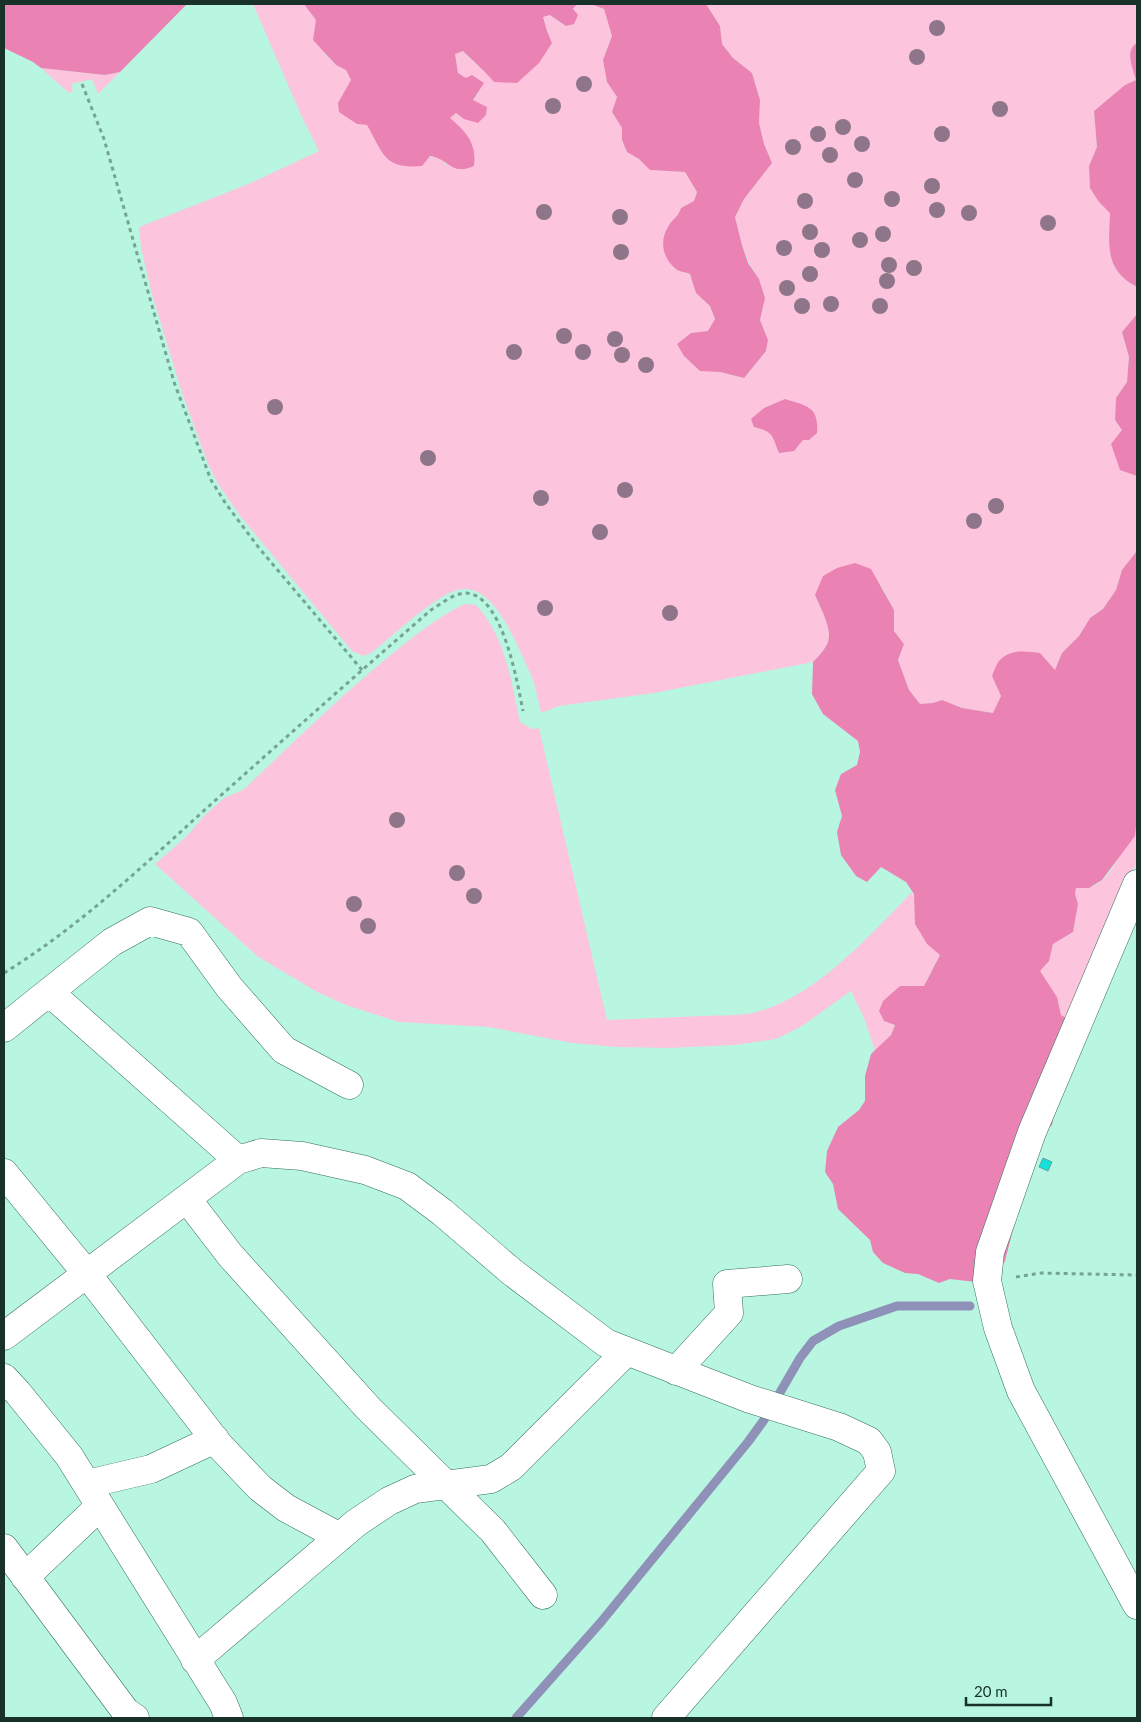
<svg xmlns="http://www.w3.org/2000/svg" width="1141" height="1722" viewBox="0 0 1141 1722" font-family="Lato,sans-serif">
<style>
.green{fill:#fcc5dd}
.forest{fill:#eb82b4}
.lines{fill:none;stroke-linecap:round;stroke-linejoin:round}
.stream{stroke:#8f91b8;stroke-width:9}
.building{fill:#15e1db;stroke:#60a4a0}
.minor-casing{stroke:#326e5c;stroke-width:29}
.path{stroke:#75a394;stroke-width:3;stroke-dasharray:4 4;stroke-linecap:butt}
.minor{stroke:#fff;stroke-width:28}
.tree{fill:#8e758a}
</style>
<rect width="100%" height="100%" fill="#b8f6e1"/>
<path class="green" d="M253,4H304L316,20L326,55L336,65L346,70L351,80L347,89L357,124L367,125L382,152L440,158L447,165L450,118L456,113L464,119L483,83L466,78L458,73L455,53L463,51L476,64L483,68L494,82L547,31L543,17L550,15L566,26L574,23L573,9L577,4H591L604,9L612,36L603,60L607,82L617,97L612,112L622,128V140L627,152L639,159L651,170L685,172L697,192L694,201L681,208L678,216L668,227L677,270L690,274L696,293L710,306L715,319L708,331L691,333L677,344L700,370L720,372L744,378L766,351L768,340L760,320L765,298L759,279L749,263L742,245L735,217L744,199L772,163L764,144L759,123L760,100L752,73L733,58L722,44L720,26L706,4H1137V43C1124,51 1133,68 1137,80L1125,85L1094,111L1097,147L1089,166L1090,188L1099,202L1110,212C1109,245 1104,270 1137,287V314L1122,332L1129,357L1127,382L1116,398L1115,420L1122,430L1133,474L1137,476V546L1136,552L1122,570L1116,590L1103,609L1090,618L1079,636L1062,653L1055,670L992,676L1001,696L994,713L962,708L942,700L933,703L920,705L909,690L898,660L904,644L894,631V610L882,587L815,595C819,604 830,626 829,636C829,645 819,656 813,662L654,693L559,706L541,713C539,704 537,693 534,683C531,674 526,665 522,655C511,632 490,581 457,590C433,597 393,636 371,653L363,656L352,651L241,517L218,484L208,464L182,393L151,291L141,247L139,227L251,183L319,151L301,115Z
M41,68L105,75L120,72L98,94L92,79L71,84L73,91L69,93Z
M464,604L476,605C506,637 511,681 520,722L532,729L539,728L607,1020C638,1019 670,1017 702,1016C717,1015 732,1016 747,1014C810,1004 870,935 912,892L927,944L940,954L924,986H900L895,1024L891,1035L875,1051L864,1018L851,991L802,1026L776,1039L736,1045L668,1048L616,1047L572,1043L489,1027L399,1022L346,1005L317,992L257,956L155,864L186,837L203,817L224,798L243,790C290,746 336,700 386,659C411,638 435,619 464,604Z
M1137,815V861L1071,1021L1061,1015L1057,997L1039,971L1049,961L1053,944L1073,932L1078,904L1075,894L1076,888C1080,888 1085,888 1088,888C1113,883 1129,836 1137,815Z"/>
<path class="forest" d="M4,4H187L120,72L105,75L41,68L33,62L4,48Z
M304,4H577L573,9L578,15L574,24L566,26L550,15L543,17L547,31L552,43L539,63L517,83L494,82C484,70 474,62 463,51L455,54L458,73L466,78L472,75L484,83L473,100L487,107L486,115L478,123L464,119L456,113L450,118C466,132 477,143 474,166C450,176 450,159 430,156L422,166C384,169 384,155 367,125L357,124L339,112L338,103L351,80L346,70L336,65L313,40L316,20Z
M591,4H706L720,26L722,44L733,58L752,73L760,100L759,123L764,144L772,163L744,199L735,217L742,245L748,263L759,279L765,298L760,320L768,340L766,351L744,378L720,372L700,371L684,356L677,344L691,333L708,331L715,319L710,306L696,293L690,274C686,272 679,272 676,269C663,259 659,241 668,227C672,219 678,218 681,208L694,201L697,192L685,172L650,170L639,159L627,152L622,140V128L612,112L617,97L607,82L603,60L612,36L604,9Z
M1137,43V287C1104,270 1109,245 1110,213L1099,202L1090,188L1089,166L1097,147L1094,111L1125,85L1136,80C1133,68 1124,51 1137,43Z
M1137,314V476L1120,470L1111,444L1122,430L1115,420L1116,398L1127,382L1129,357L1122,332Z
M785,399C808,406 819,407 817,433L809,440H803L794,451L779,453C772,436 774,432 754,427L751,419L764,408Z
M1137,546V815L1135,836L1102,880L1089,888H1076L1075,894L1078,904L1073,932L1053,944L1049,961L1040,971L1057,997L1061,1015L1071,1021L1052,1125L1036,1140L1005,1261L999,1268L976,1282L950,1279L939,1283L918,1274L905,1273L883,1263L873,1252L870,1240L838,1209L833,1184L825,1172L827,1151L838,1127L859,1110L865,1101V1076L871,1054L891,1035L895,1025L884,1021L879,1011L883,1001L900,986H924L940,955L927,944L915,924L914,894L906,882L881,867L867,882L856,876L841,855L837,832L842,816L835,790L841,774L857,765L860,752L858,741L823,714L812,694L813,662C819,656 829,646 829,636C830,626 819,604 815,595L823,576L837,568L855,563L871,569L894,610V631L904,644L898,660L909,690L920,704L933,703L942,700L962,708L993,713L1001,696L992,676C994,671 996,665 999,661C1009,649 1026,651 1040,653L1055,670L1062,653L1079,636L1090,618L1103,609L1116,590L1122,570L1136,552Z"/>
<g class="lines">
<path class="stream" d="M516,1718L601,1622L748,1442L764,1420L800,1358L813,1341L839,1326L897,1306H970"/>
</g>
<path class="building" d="M1043,1158L1052,1162L1048,1171L1039,1167Z"/>
<g class="lines">
<defs>
<path id="minor" d="M1137,884L1032,1132L990,1252L987,1281L998,1328L1021,1391L1137,1605
M4,1028L49,992
M238,1160L49,992L112,942L150,921L189,932L229,987L284,1050L349,1085
M4,1173L87,1274L219,1445L260,1488L286,1508L340,1537
M187,1199L230,1255L368,1408L493,1531L543,1595
M4,1336L238,1160L261,1153L302,1156L365,1170L407,1186L442,1212L512,1272L606,1343L750,1399L839,1427L869,1441L877,1452L881,1471L666,1718
M676,1371L729,1313L727,1284L788,1279
M4,1378L18,1393L69,1456L223,1703L229,1718
M87,1484L151,1469L215,1439
M4,1548L126,1712L135,1718
M25,1577L100,1506
M195,1660L356,1523L389,1501L415,1489L491,1479L511,1467L626,1352"/>
</defs>
<use href="#minor" class="minor-casing"/>
<path class="path" d="M82,84L104,139L174,382L211,480L226,504L259,548L362,670
M4,973C79,927 144,865 209,806C283,740 357,674 431,610C441,604 454,593 466,593C503,595 517,682 523,711
M1016,1277L1041,1273L1137,1275"/>
<use href="#minor" class="minor"/>
</g>
<g class="tree">
<circle cx="937" cy="28" r="8"/>
<circle cx="917" cy="57" r="8"/>
<circle cx="584" cy="84" r="8"/>
<circle cx="553" cy="106" r="8"/>
<circle cx="1000" cy="109" r="8"/>
<circle cx="843" cy="127" r="8"/>
<circle cx="818" cy="134" r="8"/>
<circle cx="942" cy="134" r="8"/>
<circle cx="862" cy="144" r="8"/>
<circle cx="793" cy="147" r="8"/>
<circle cx="830" cy="155" r="8"/>
<circle cx="855" cy="180" r="8"/>
<circle cx="932" cy="186" r="8"/>
<circle cx="892" cy="199" r="8"/>
<circle cx="805" cy="201" r="8"/>
<circle cx="937" cy="210" r="8"/>
<circle cx="544" cy="212" r="8"/>
<circle cx="969" cy="213" r="8"/>
<circle cx="620" cy="217" r="8"/>
<circle cx="1048" cy="223" r="8"/>
<circle cx="810" cy="232" r="8"/>
<circle cx="883" cy="234" r="8"/>
<circle cx="860" cy="240" r="8"/>
<circle cx="784" cy="248" r="8"/>
<circle cx="822" cy="250" r="8"/>
<circle cx="621" cy="252" r="8"/>
<circle cx="889" cy="265" r="8"/>
<circle cx="914" cy="268" r="8"/>
<circle cx="810" cy="274" r="8"/>
<circle cx="887" cy="281" r="8"/>
<circle cx="787" cy="288" r="8"/>
<circle cx="831" cy="304" r="8"/>
<circle cx="802" cy="306" r="8"/>
<circle cx="880" cy="306" r="8"/>
<circle cx="564" cy="336" r="8"/>
<circle cx="615" cy="339" r="8"/>
<circle cx="514" cy="352" r="8"/>
<circle cx="583" cy="352" r="8"/>
<circle cx="622" cy="355" r="8"/>
<circle cx="646" cy="365" r="8"/>
<circle cx="275" cy="407" r="8"/>
<circle cx="428" cy="458" r="8"/>
<circle cx="625" cy="490" r="8"/>
<circle cx="541" cy="498" r="8"/>
<circle cx="996" cy="506" r="8"/>
<circle cx="974" cy="521" r="8"/>
<circle cx="600" cy="532" r="8"/>
<circle cx="545" cy="608" r="8"/>
<circle cx="670" cy="613" r="8"/>
<circle cx="397" cy="820" r="8"/>
<circle cx="457" cy="873" r="8"/>
<circle cx="474" cy="896" r="8"/>
<circle cx="354" cy="904" r="8"/>
<circle cx="368" cy="926" r="8"/>
</g>
<rect width="1141" height="1722" fill="none" stroke="#183129" stroke-width="10"/>
<path d="M966 1697v8h85v-8" fill="none" stroke="#183129" stroke-width="2.5"/>
<text x="974" y="1697" font-size="15" fill="#183129" stroke="#b8f6e1" stroke-width="4" paint-order="stroke">20 m</text>
</svg>
